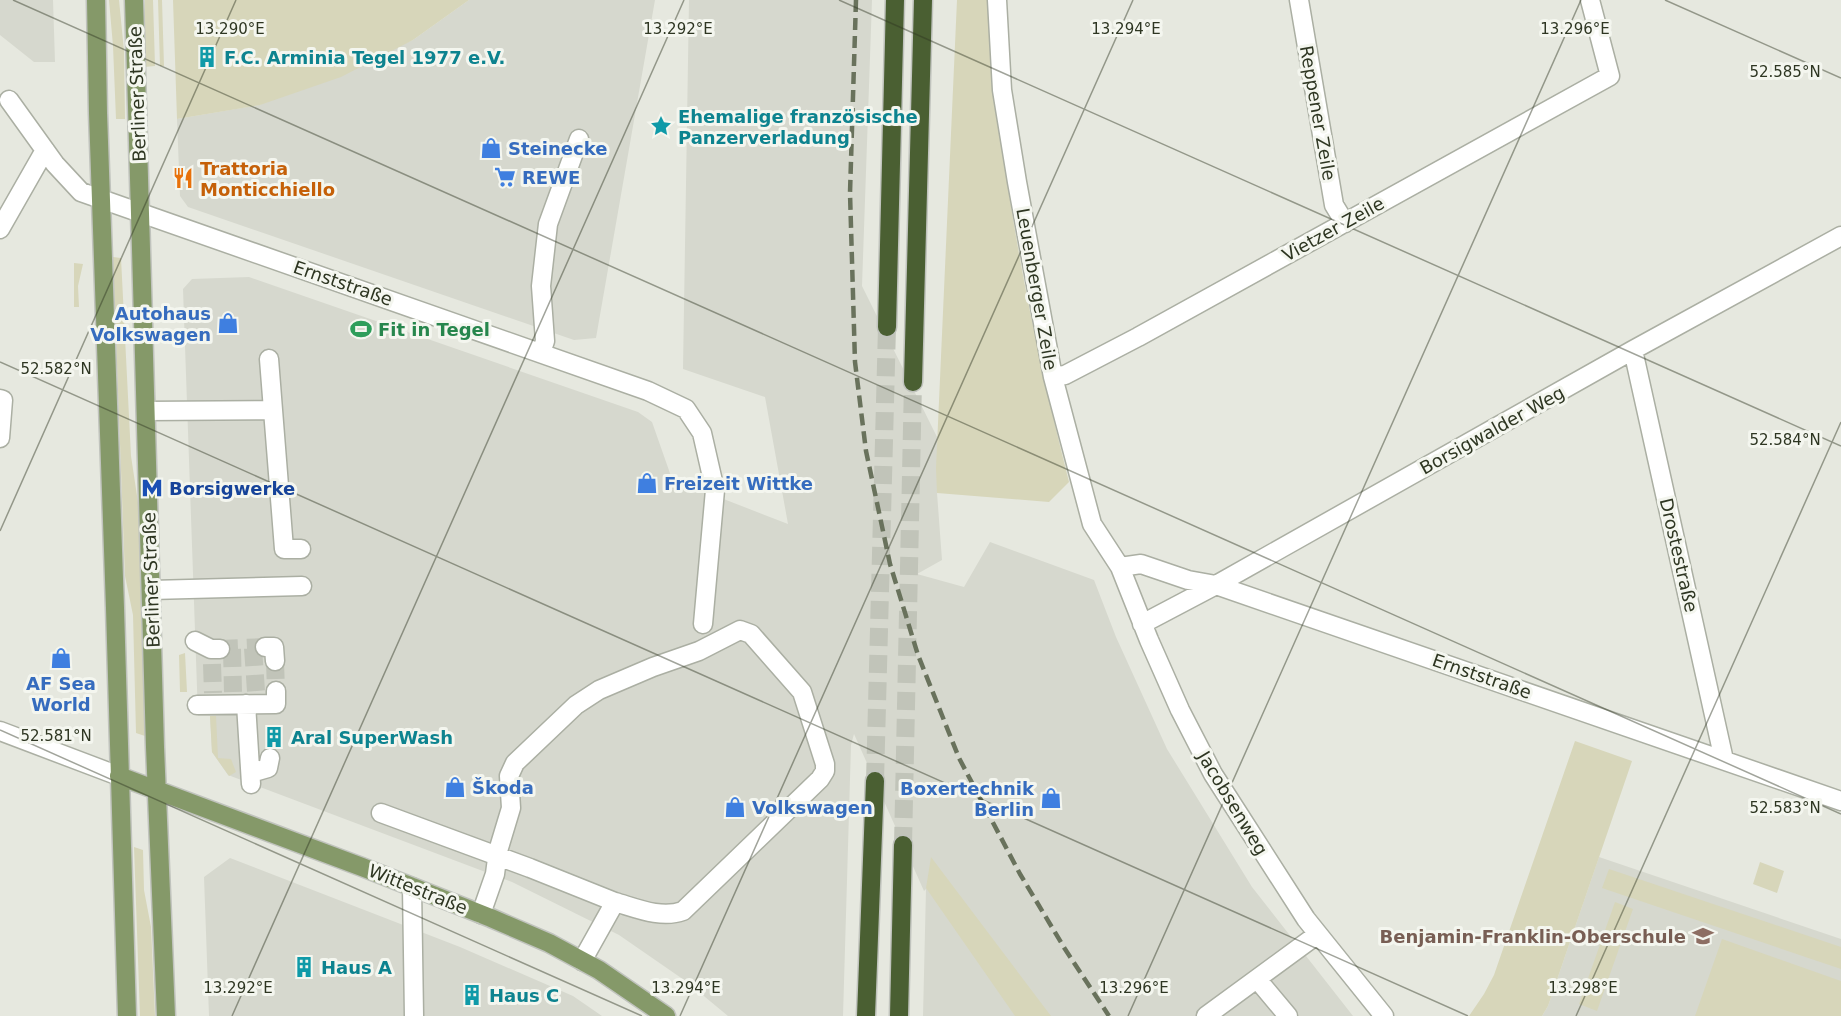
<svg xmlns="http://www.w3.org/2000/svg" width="1841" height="1016" viewBox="0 0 1841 1016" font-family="'DejaVu Sans',sans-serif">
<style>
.built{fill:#d6d8ce}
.green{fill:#d7d6ba}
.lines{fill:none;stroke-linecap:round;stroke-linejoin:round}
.minor-tunnel{stroke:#c1c4b9;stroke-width:18;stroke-dasharray:18 9;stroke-linecap:butt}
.highway-tunnel{stroke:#c1c4b9;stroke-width:18;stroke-dasharray:18 9;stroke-linecap:butt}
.minor-casing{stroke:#abafa3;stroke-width:21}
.major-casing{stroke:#c0c3bd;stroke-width:21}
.highway-casing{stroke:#c0c3bd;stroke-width:21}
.minor{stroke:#fff;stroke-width:18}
.major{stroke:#859969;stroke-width:18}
.highway{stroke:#4a5f32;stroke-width:18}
.rail{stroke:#69725c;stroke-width:4.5;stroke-dasharray:12 6;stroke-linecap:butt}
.ticks{fill:none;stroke:#2e3622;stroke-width:1.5;stroke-opacity:0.45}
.labels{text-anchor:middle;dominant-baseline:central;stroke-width:6;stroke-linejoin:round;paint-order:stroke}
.culture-label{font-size:18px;font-weight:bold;fill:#0d838f;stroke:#f4f6ef;text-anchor:start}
.street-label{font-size:18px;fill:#2e3622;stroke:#f4f6ef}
.shop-label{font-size:18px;font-weight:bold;fill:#366cbe;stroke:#f4f6ef;text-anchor:start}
.food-label{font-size:18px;font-weight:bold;fill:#c56008;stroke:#f4f6ef;text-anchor:start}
.leisure-label{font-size:18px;font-weight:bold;fill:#27864d;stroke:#f4f6ef;text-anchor:start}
.transit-label{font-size:18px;font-weight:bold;fill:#164399;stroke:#f4f6ef;text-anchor:start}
.education-label{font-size:18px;font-weight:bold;fill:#785e54;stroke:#f4f6ef;text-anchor:end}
.ticks-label{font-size:15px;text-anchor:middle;fill:#2e3622;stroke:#f4f6ef;stroke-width:6;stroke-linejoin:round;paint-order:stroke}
</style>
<rect width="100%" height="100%" fill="#e6e8df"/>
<path class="built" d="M0,0H53L55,62H34L0,35Z
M469,0H655L596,338L574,340L188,207L180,196L177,119L259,105L413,40Z
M689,0H872L862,286L937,437V493L942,560L917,574L964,587L990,542L1094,580L1116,637L1167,749L1252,887L1353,1016H923L926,889L924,891L854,734L851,745L843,1016H728L687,982L619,935L512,882L228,775L212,752L210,716H198L183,289L192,279L249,277L638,412L652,422L672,479L788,524L765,397L683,369Z
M1599,857L1841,939V1016H1542L1548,1006Z
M230,858L460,947L573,996L602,1016H209L204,877Z"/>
<path class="green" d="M109,0H119L124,51L125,119H116L113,46Z
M145,0H153L155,66L144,67Z
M158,0H162L164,66H160Z
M173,0H469L413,40L341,77L260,105L177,119Z
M957,0H987C992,53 996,106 1004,159C1019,268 1042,375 1069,482L1049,502L937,493L936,468Z
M113,257L121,258L131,456L139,509L145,736L136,733L133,615L125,576Z
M74,263L83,264L78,286L79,307H74Z
M185,653L187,692H180L179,655Z
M210,716H216L218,758L231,759L236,772L229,776L212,752Z
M1575,741L1632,761L1548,1006L1542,1016H1469L1484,994L1494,975Z
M134,847L143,850L144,890L151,927L155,1016H140Z
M931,857L1051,1016H1015L926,888Z
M1760,862L1784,871L1777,893L1753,884Z
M1609,869L1841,947V969L1602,888Z
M1615,902L1633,909L1597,1011L1579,1004Z
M1722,939L1841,981V1016H1695Z"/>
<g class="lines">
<path class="minor-tunnel" d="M253,648L256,691
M220,649L265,647
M232,649L233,692
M275,661L276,691
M212,664L213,693"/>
<path class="highway-tunnel" d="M875,781L887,327
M903,845L913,382"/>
<defs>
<path id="minor" d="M997,0L1002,90L1017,182L1053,377L1092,524L1120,567L1149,640L1180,710L1213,774L1306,919L1384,1016
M1299,0L1334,205L1345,223
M9,100L55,164L81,192L648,391L686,409L702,433L715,490L703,624
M0,229L45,150
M1633,350L1724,760
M541,353L545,341L541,286L548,224L579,139
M269,359L273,410
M1053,377L1065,375L1138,337L1610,76L1590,0
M0,399L3,400L0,438
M146,411L273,410L284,549H301
M1120,567L1141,564L1188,580L1216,585L1841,801
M151,590L302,586
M1142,624L1216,585L1633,350L1841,236
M195,641L211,649H220
M265,647H274L275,661
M246,704L251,784
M197,705L276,704V691
M0,731L119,776
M251,773L268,768L270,758
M381,813L530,868L615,902
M412,887L414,1016
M481,914L495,874L498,851L511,808L509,776L515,763L576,705L599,690L653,667L699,651L740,630L751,634L802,692L825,764V771L820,779L683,911C661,919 636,908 615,902L582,961
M1257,979L1288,1016
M1206,1016L1318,934"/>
<path id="major" d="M96,0L98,113L115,608L127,1016
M134,0L155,747L166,1016
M119,776L362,867L491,918L549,943L599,970L666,1016"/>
<path id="highway" d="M887,327L895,0
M913,382L923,0
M866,1016L875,781
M899,1016L903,845"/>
</defs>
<use href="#minor" class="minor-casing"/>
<use href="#major" class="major-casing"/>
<use href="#highway" class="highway-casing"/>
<use href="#minor" class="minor"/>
<use href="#major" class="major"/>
<use href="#highway" class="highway"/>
<path class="rail" d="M856,0L850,193L855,362L866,451L890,564L918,655L959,758L1020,874L1065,949L1109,1016"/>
</g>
<path class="ticks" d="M13,0L1841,814M839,0L1841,446M1665,0L1841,78M0,362L1468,1016M0,531L236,0M0,730L642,1016M232,1016L684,0M680,1016L1133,0M1128,1016L1581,0M1576,1016L1841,422"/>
<defs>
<symbol id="building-bare" viewBox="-9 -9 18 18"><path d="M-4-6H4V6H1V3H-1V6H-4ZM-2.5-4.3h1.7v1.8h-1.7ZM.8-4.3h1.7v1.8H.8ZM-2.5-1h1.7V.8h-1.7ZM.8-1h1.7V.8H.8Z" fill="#0f9aa8" stroke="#f4f6ef" stroke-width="2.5" paint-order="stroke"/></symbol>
<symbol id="sight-bare" viewBox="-9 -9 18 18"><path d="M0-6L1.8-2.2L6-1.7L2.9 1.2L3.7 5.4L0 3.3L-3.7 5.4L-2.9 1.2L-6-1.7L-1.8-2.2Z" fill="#0f9aa8" stroke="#f4f6ef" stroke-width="2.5" paint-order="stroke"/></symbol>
<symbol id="shop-bare" viewBox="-9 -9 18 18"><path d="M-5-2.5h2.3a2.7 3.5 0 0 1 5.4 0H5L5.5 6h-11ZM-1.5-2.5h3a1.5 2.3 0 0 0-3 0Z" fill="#3f7fe0" stroke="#f4f6ef" stroke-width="2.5" paint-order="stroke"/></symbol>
<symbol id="supermarket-bare" viewBox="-9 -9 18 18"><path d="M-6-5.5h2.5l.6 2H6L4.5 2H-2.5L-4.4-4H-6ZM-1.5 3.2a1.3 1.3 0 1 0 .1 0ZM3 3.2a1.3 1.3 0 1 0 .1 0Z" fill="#3f7fe0" stroke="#f4f6ef" stroke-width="2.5" paint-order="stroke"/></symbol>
<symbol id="restaurant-bare" viewBox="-9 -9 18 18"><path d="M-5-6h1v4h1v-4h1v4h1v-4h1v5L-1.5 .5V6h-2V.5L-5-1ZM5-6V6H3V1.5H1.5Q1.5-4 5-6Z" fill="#e8710a" stroke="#f4f6ef" stroke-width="2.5" paint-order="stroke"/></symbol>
<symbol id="stadium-bare" viewBox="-9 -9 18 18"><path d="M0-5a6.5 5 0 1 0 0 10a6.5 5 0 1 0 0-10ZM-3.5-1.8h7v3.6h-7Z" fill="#2e9e5b" stroke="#f4f6ef" stroke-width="2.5" paint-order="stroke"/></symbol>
<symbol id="metro-bare" viewBox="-9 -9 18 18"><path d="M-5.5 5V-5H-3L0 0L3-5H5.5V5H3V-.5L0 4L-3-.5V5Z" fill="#1a4fb4" stroke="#f4f6ef" stroke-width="2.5" paint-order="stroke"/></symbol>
<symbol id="school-bare" viewBox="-9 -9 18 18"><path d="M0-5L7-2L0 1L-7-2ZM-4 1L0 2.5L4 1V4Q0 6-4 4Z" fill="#8d6e63" stroke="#f4f6ef" stroke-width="2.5" paint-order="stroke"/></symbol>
</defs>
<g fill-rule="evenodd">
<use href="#building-bare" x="192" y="42" width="30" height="30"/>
<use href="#sight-bare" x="646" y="111" width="30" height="30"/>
<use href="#shop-bare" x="476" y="133" width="30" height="30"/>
<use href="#supermarket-bare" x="490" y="162" width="30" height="30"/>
<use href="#restaurant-bare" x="168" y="163" width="30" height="30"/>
<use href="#shop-bare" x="213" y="308" width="30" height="30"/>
<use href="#stadium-bare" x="346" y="314" width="30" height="30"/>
<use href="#shop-bare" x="632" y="468" width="30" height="30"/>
<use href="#metro-bare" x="137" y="473" width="30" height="30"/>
<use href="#shop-bare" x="46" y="643" width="30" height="30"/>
<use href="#building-bare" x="259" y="722" width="30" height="30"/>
<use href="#shop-bare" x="440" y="772" width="30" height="30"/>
<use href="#shop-bare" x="1036" y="783" width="30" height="30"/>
<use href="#shop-bare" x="720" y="792" width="30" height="30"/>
<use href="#school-bare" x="1688" y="921" width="30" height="30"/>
<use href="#building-bare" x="289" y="952" width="30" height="30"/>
<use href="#building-bare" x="457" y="980" width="30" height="30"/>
</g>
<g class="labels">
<g class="culture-label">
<text x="224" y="57">F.C. Arminia Tegel 1977 e.V.</text>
<text x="678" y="116">Ehemalige französische<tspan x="678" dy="21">Panzerverladung</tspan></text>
<text x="291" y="737">Aral SuperWash</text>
<text x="321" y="967">Haus A</text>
<text x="489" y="995">Haus C</text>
</g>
<g class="street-label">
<text transform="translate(137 94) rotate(-92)">Berliner Straße</text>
<text transform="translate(1318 113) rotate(80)">Reppener Zeile</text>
<text transform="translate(1333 229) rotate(-29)">Vietzer Zeile</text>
<text transform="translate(343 283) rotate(19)">Ernststraße</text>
<text transform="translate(1037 289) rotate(80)">Leuenberger Zeile</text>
<text transform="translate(1492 430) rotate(-29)">Borsigwalder Weg</text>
<text transform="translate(1679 555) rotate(77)">Drostestraße</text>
<text transform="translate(151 580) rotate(-92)">Berliner Straße</text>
<text transform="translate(1482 676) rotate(19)">Ernststraße</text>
<text transform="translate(1233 803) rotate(59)">Jacobsenweg</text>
<text transform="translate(418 889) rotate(22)">Wittestraße</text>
</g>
<g class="shop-label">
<text x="508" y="148">Steinecke</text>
<text x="522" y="177">REWE</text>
<text x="211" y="313" text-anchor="end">Autohaus<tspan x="211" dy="21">Volkswagen</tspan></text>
<text x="664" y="483">Freizeit Wittke</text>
<text x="61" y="683" text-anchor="middle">AF Sea<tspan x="61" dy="21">World</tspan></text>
<text x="472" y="787">Škoda</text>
<text x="1034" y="788" text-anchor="end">Boxertechnik<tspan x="1034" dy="21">Berlin</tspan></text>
<text x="752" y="807">Volkswagen</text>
</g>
<g class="food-label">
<text x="200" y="168">Trattoria<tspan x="200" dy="21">Monticchiello</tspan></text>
</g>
<g class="leisure-label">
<text x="378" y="329">Fit in Tegel</text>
</g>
<g class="transit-label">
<text x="169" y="488">Borsigwerke</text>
</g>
<g class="education-label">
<text x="1686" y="936">Benjamin-Franklin-Oberschule</text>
</g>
</g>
<g class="ticks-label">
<text x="230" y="34">13.290°E</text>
<text x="678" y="34">13.292°E</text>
<text x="1126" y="34">13.294°E</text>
<text x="1575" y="34">13.296°E</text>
<text x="1785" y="77">52.585°N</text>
<text x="56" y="374">52.582°N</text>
<text x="1785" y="445">52.584°N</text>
<text x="56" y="741">52.581°N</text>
<text x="1785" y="813">52.583°N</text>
<text x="238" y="993">13.292°E</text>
<text x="686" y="993">13.294°E</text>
<text x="1134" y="993">13.296°E</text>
<text x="1583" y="993">13.298°E</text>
</g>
</svg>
